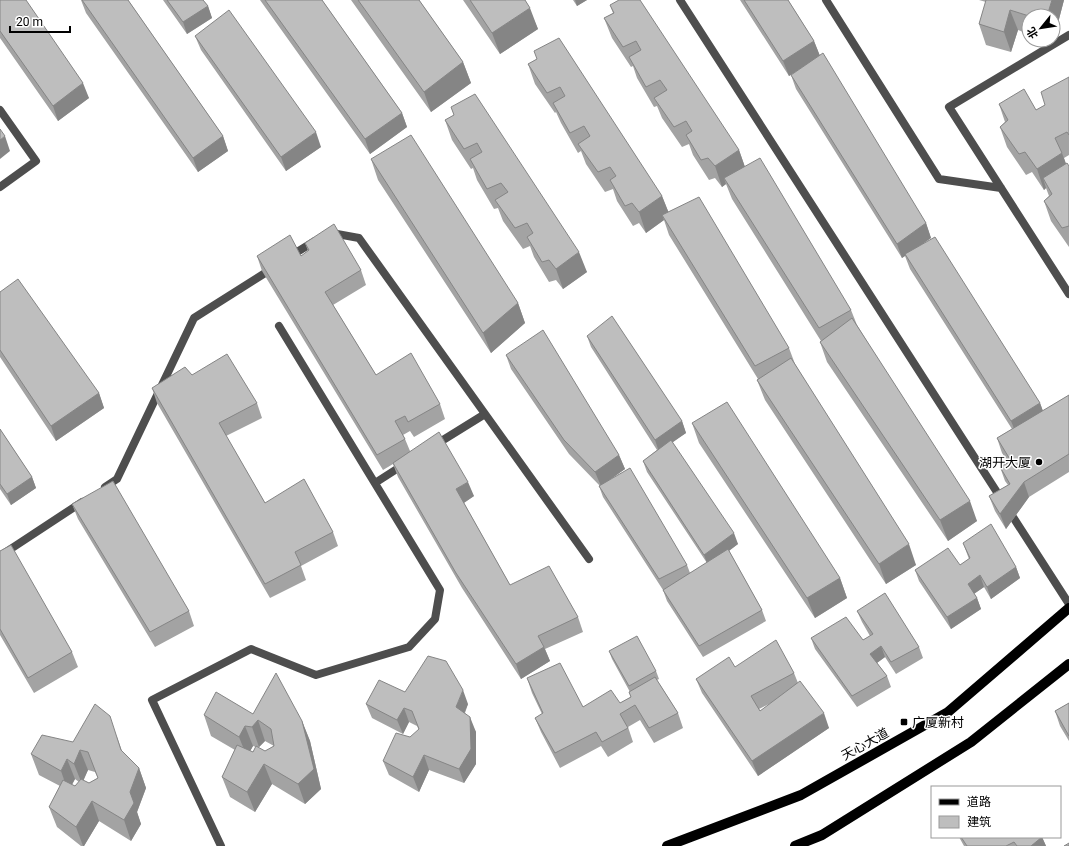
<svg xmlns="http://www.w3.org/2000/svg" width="1069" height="846" viewBox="0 0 1069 846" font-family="Roboto,'Noto Sans SC',sans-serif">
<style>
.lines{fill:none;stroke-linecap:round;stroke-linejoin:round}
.lane{stroke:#4e4e4e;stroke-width:8}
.street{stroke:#4e4e4e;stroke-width:8}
.primary{stroke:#000;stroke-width:10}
.wall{fill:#a3a3a3;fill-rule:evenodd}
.shaded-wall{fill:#858585}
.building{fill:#bebebe;stroke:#858585}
.poi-dot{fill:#000;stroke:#fff;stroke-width:1.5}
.labels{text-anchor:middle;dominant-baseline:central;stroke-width:3;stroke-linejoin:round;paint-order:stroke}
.poi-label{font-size:13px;fill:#000;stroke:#fff;text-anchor:end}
.street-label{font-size:13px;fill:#000;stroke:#fff}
</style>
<rect width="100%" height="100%" fill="#fff"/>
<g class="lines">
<path class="lane" d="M0,110L36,161L0,187"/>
<path class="street" d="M680,0L1069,604
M826,0L939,179L1001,188
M1069,35L949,107L1069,294
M330,237L337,234L359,238L589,559
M289,257L315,241
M435,445L485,414
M375,483L403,465
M105,487L117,479L194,318L273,268
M0,556L82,502
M221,846L152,700L251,649L316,675L409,647L435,619L440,590L279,326"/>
<path class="primary" d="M667,846L801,795L948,712L1069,608
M795,846L822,835L971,742L1069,664"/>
</g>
<path class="wall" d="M0,0L89,98L58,121L0,38Z
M81,0H128L223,136L228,151L198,172L86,13Z
M163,0H203L208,6L212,18L187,34Z
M260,0H322L402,113L407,127L370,154Z
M351,0H419L463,62L471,83L431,112Z
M463,0H525L538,29L500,54Z
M573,0H587L577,6Z
M740,0H788L814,41L820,56L789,76Z
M979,0H1064L1053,42L1046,40H1053V16H1029V34L1018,30L1011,52L986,45L979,24L986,2Z
M610,5L739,150L745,167L851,310L857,325L977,521L948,541L827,362L820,342L821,341L732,199L726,184L722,187L715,178L709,180L693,155L689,144L682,147L662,118L657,106L654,107L637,78L633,66L631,67L612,38L604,18L613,13Z
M195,36L321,147L286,171L201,50Z
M537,59L662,196L668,211L789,348L795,364L916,565L886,584L765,400L757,380L758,379L669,235L664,220L646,233L639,223L633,226L617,201L613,189L605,192L586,164L581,151L578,153L561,123L556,112L555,113L535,84L528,64Z
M791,75L926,223L931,238L920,246L1040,403L1043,411L1069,395V472L1029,497L1006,529L995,511L989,496L1008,485L1005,481L1000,467L1008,462L1002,453L997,438L1012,429L910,269L905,256L902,258L796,89Z
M1069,77V155L1064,158L1066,164L1069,166V247L1051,221L1044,201L1049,196L1046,188L1044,190L1032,172L1026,175L1007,147L1000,127L1005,122L999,104L1036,110L1045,105Z
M451,107L587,272L563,289L556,280L549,282L534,257L530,246L523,249L503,221L498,208L494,209L477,180L473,168L471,169L452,140L445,120L454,115Z
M371,159L518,303L525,323L491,353L378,180Z
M305,243L361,270L366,285L333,305L376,375L440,404L445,419L414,437L410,431L403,435L405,439L410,451L474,496L464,503L510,585L578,617L583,632L545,649L550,661L521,679L462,588L398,477L393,464L383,470L262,271L257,256H301L308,251Z
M0,292L99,393L104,408L56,441L0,357Z
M587,336L682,421L686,433L672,442L738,544L729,551L762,610L766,621L703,657L667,601L663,590L603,497L599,486H600L569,454L511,369L506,355L619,455L625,469L608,481L687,565L690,573L707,563L647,472L643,461L657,450L591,347Z
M192,375L257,403L262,418L226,436L265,503L333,532L338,546L301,566L306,580L270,598L157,403L152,388Z
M692,423L840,578L847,598L815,618L699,443Z
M0,429L32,477L36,488L11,505L0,489Z
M72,504L189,611L194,626L155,647L78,519Z
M963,543L1016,567L1020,578L991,599L984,587L974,594L977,598L981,609L951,629L919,581L915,570L960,565L969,559Z
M0,551L72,652L78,667L34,693L0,635Z
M857,611L919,647L923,658L896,674L885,657L877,663L887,676L891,687L857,707L815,649L811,638L863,640L870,636L862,622Z
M609,651L656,671L659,679L657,680L678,713L683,728L654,743L640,720L628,727L633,742L608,757L601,746L560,768L541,732L535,718L542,714L532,693L527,678L583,707L620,703L631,697L629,692H630L612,659Z
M735,667L794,673L798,683L829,728L758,776L702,693L696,679ZM773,702L760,711L759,709Z
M1069,703V741L1060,726L1055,711Z
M366,704H468L465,713L476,732V764L464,783L429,770L419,792L389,775L383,761L419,730L417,726L409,722L403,734L372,718Z
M253,714L302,721L310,741L321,789L305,804L272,784L255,812L230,797L222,777L235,750L211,736L204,715ZM265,741L274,746L265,751L257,747H259ZM253,746L256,747L253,752L250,751Z
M117,737L122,751L139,768L146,788L137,812L141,824L131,841L99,821L84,846H81L57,827L49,807L60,786L39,775L31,754L73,742ZM88,770L95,772L98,778L89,783L83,780ZM75,779L79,782L75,786L72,785Z
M959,837H1042L1046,846H964Z"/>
<path class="shaded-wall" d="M575,0H587L577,6Z
M1052,0H1064L1053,42L1052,40H1053V16H1047Z
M208,6L212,18L187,34L183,22Z
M530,8L538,29L500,54L492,33Z
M1010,10L1018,30L1011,52L1004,32Z
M814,41L820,56L789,76L783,61Z
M463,62L471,83L431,112L424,92Z
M83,83L89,98L58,121L53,106Z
M402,113L407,127L370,154L365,139Z
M316,132L321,147L286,171L281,157Z
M5,136L10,151L0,159V140Z
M223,136L228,151L198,172L193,158Z
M739,150L746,170L724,178L726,184L722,187L715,166Z
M1062,153L1069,172L1043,178L1046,188L1044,190L1037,169Z
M662,196L670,216L662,215L664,220L646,233L639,212Z
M926,223L931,238L902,258L897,244Z
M579,252L587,272L563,289L556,269Z
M518,303L525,323L491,353L483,333Z
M99,393L104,408L56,441L51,426Z
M1040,403L1045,417L1017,436L1011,421Z
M682,421L686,433L659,452L655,440Z
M619,455L625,469L601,486L595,472Z
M32,477L36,488L11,505L7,494Z
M468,482L474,496L462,504L456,489Z
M1024,482L1029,497L1006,529L1000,514Z
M970,501L977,521L948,541L940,520Z
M734,533L738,544L708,566L704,555Z
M909,544L916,565L886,584L879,564Z
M1016,567L1020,578L991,599L987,587Z
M980,575L984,587L972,595L968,584Z
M840,578L847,598L815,618L807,598Z
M977,598L981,609L951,629L947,617Z
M881,646L885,657L874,665L870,654Z
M544,647L550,661L521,679L516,664Z
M463,690L468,704L461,721L456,707Z
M404,708L409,722L403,734L397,720Z
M824,713L829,728L758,776L752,761Z
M470,717L476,732V764L464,783L459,769Z
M258,720L265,741L259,747L252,727Z
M302,721L310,741L321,789L305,804L298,784Z
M245,726L253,746L247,757L239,737Z
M80,750L88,770L82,784L74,764Z
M424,755L429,770L419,792L413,777Z
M67,759L75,779L68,791L61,771Z
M264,764L272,784L255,812L247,792Z
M139,768L146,788L137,812L141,824L131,841L124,820L130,792Z
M92,801L99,821L84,846H83L76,827Z
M1042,837L1046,846H1031Z"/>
<path class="building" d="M0,0H26L83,83L53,106L0,31Z
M82,0H128L223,136L193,158Z
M167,0H203L208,6L183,22Z
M265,0H322L402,113L365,139Z
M358,0H419L463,62L424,92Z
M470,0H525L530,8L492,33Z
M619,0H640L739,150L715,166L708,158L701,160L686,135L692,131L686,121L674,127L654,98L667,90L660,80L646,87L629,57L641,50L636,41L623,47L604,18L614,13L610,5Z
M744,0H788L814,41L783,61Z
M986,0H1052L1047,16H1029L1010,10L1004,32L979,24Z
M229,10L316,132L281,157L195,36Z
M559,38L662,196L639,212L632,203L625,206L610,180L616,176L610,167L598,172L578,144L590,136L584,126L570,133L553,103L565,96L560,87L547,93L528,64L537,59L534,51Z
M823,53L926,223L897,244L791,75Z
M1069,77V135L1067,132L1055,138L1062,153L1037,169L1025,152L1019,154L1000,127L1008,120L999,104L1024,89L1036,110L1045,105L1041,92Z
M475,94L579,252L556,269L549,260L542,262L527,237L533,233L527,223L515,228L495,200L508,192L501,183L487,189L470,159L482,152L477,143L464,149L445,120L454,115L451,107Z
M0,129L5,136L0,140Z
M411,135L518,303L483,333L371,159Z
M760,158L851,310L819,328L724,178Z
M1067,163L1069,166V226L1062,228L1044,201L1052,194L1043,178Z
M699,197L789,348L755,366L662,215Z
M334,224L361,270L325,292L376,375L411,353L440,404L408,422L405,416L395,421L405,439L377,455L257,256L290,235L301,256L309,250L305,243Z
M935,237L1040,403L1011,421L905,254Z
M18,279L99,393L51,426L0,350V292Z
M612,316L682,421L655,440L587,336Z
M852,318L970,501L940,520L820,342Z
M543,330L619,455L595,472L564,440L506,355Z
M227,354L257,403L219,423L265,503L304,479L333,532L295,552L301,565L265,584L152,388L185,367L192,375Z
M791,358L909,544L879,564L757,380Z
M1069,395V454L1024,482L1000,514L989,496L1010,484L1000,467L1011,461L997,438Z
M727,402L840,578L807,598L692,423Z
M0,429L32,477L7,494L0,484Z
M439,432L468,482L456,489L510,585L549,566L578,617L538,636L544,647L516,664L456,573L393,463Z
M671,440L734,533L704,555L643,461Z
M630,468L687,565L659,579L599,486Z
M113,481L189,611L150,632L72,504Z
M991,524L1016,567L987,587L980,575L968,584L977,598L947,617L915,570L948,548L960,565L970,558L963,543Z
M11,545L72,652L28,678L0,629V551Z
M728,549L762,610L699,646L663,590Z
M885,593L919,647L891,662L881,646L870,654L887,676L852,696L811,638L846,617L863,640L873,634L857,611Z
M637,636L656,671L629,686L609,651Z
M776,640L794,673L751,696L760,711L800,681L824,713L752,761L696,679L729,657L735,667Z
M428,656L446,661L463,690L456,707L470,717L471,749L459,769L424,755L413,777L383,761L396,733L410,737L419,729L412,711L404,708L397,720L366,704L379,680L405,692Z
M560,663L583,707L611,690L620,703L631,697L629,692L655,677L678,713L649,728L635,705L620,714L628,728L602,742L596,732L555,753L535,718L543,713L527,678Z
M276,673L302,721L314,769L298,784L264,764L247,792L222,777L237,745L253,752L256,746L265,751L274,746L271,729L258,720L252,727L245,726L239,737L204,715L216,692L253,714Z
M1069,703V736L1055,711Z
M95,704L110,716L121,750L139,768L130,792L134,803L124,820L92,801L76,827L49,807L63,780L75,786L81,779L89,783L98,778L88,752L80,750L74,764L67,759L61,771L31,754L42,735L73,742Z
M961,837H1042L1031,846H1017L1014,842L1006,846H967Z
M1069,843V846H1064Z"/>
<g class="poi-dot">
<circle cx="1039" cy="462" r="4"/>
<rect x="900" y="718" width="8" height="8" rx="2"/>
</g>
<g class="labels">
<g class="poi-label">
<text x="1031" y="462">湖开大厦</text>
<text x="912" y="722" text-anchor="start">广厦新村</text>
</g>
<g class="street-label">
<text transform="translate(865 744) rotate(-29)">天心大道</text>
</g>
</g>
<rect x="931" y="786" width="130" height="52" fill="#ffffff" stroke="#999999"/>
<rect x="939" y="799" width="20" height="6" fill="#000000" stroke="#999999"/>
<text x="967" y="806" font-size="12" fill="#000000">道路</text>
<rect x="939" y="816" width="20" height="12" fill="#bebebe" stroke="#999999"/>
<text x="967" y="826" font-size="12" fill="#000000">建筑</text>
<g transform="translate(1041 28) rotate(240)"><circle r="19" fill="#ffffff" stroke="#999999"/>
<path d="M0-3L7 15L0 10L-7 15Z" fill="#000000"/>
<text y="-6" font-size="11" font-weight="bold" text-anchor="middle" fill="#000000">北</text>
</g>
<path d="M10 26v6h60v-6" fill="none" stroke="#000000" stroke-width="2"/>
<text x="16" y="26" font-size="12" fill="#000000" stroke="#ffffff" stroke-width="3" paint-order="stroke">20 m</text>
</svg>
